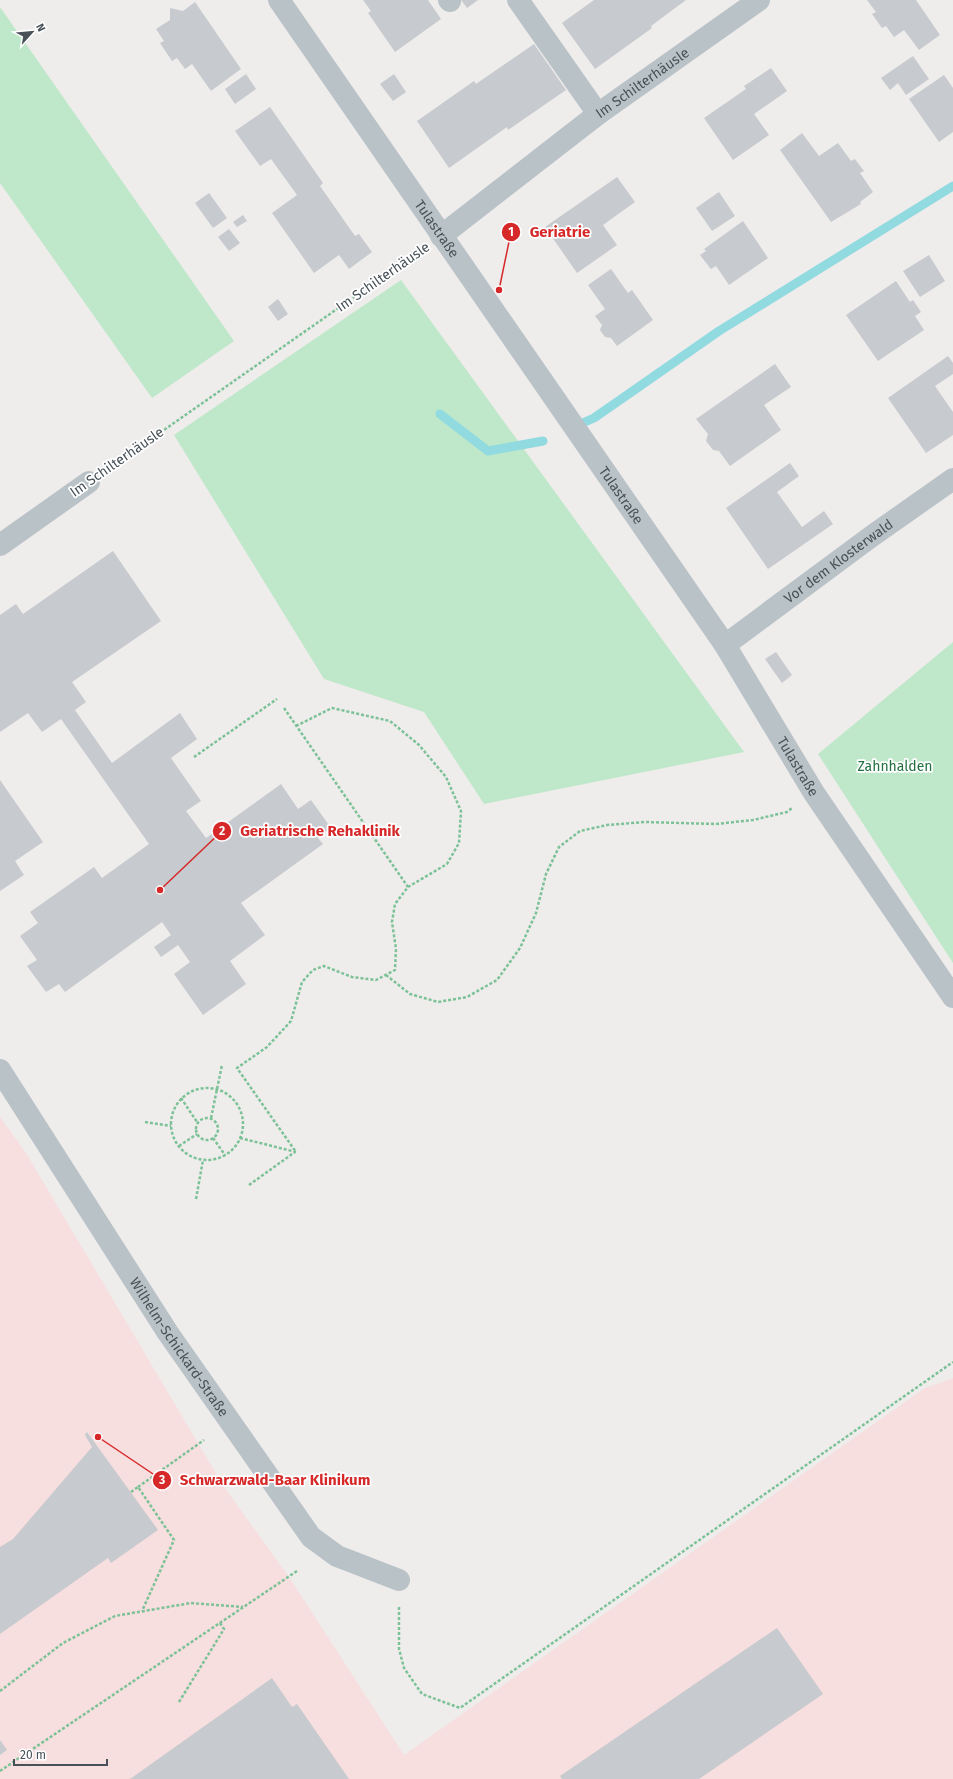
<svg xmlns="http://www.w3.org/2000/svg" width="953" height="1779" viewBox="0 0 953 1779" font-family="'Fira Sans',sans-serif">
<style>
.medical{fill:#f7dedf}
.green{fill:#bee8c9}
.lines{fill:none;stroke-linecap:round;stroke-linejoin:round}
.stream{stroke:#90dae0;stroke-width:9}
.building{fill:#c7cace}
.path{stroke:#7bc296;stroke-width:2.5;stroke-dasharray:3 2;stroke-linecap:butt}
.minor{stroke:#b9c2c7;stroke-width:22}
.labels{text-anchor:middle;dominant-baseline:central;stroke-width:3.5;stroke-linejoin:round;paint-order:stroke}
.street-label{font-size:14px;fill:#475157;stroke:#fff}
.park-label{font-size:14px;fill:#216f3e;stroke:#fff}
.leader{fill:none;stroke:#d62828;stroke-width:1.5}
.callout-dot{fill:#d62828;stroke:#fff;stroke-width:1.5}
.mark-label{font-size:12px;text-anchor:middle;font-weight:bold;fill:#fff}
.callout-label{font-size:15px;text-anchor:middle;font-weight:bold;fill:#d62828;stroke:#fff;stroke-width:3.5;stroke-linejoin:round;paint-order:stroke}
</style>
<rect width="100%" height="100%" fill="#efecec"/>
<path class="medical" d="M0,1117L26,1153L224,1487L289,1577L404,1755L925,1388L953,1378V1779H0Z"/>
<path class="green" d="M0,7L234,341L152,398L0,183Z
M401,280L744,752L484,804L424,712L324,679L174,435Z
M953,642V963L818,754Z"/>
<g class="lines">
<path class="stream" d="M440,414L488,451L543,441
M578,425L594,418L719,331L953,186"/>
</g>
<path class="building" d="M363,0H428L441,19L395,52L368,13L371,11Z
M461,0H478L467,8Z
M594,0H686L651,26L652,28L595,69L562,23Z
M867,0H916L940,35L919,50L904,30L894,37L886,26L882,28L872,14L876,12Z
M195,2L241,69L211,91L192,64L185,69L177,58L172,61L160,43L164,41L156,29L170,20V8L183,11Z
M534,44L566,90L508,130L507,127L449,168L417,121L474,81L476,84Z
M913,56L929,79L906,95L898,83L890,90L881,78Z
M771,68L787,91L754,114L769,135L733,160L704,118L746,89L744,86Z
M246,74L256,89L235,104L225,89Z
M394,74L406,92L393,101L380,84Z
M944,75L953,88V132L939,142L909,99Z
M270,107L323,183L320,186L355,236L359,234L372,252L349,269L339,255L314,273L272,213L297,195L271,159L260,166L235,131Z
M802,133L819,156L838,143L851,161L855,159L864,171L860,173L873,192L860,202L861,204L831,222L780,150Z
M617,177L635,202L603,225L617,245L577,273L545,227Z
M719,192L735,216L712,231L696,208Z
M209,193L227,218L213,228L195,203Z
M243,215L247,221L237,227L233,222Z
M743,221L768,258L729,285L716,266L711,269L700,255L706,251L704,249Z
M229,229L240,243L229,251L218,237Z
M929,255L945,281L920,297L903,271Z
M611,269L628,293L632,290L653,320L617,346L611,338L605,337L600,330L602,325L595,316L605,309L588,285Z
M896,281L910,302L913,300L921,312L915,316L924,330L878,361L846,315Z
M278,299L288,314L278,321L268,307Z
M948,356L953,363V374L935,386L953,412V435L926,453L888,398Z
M775,364L791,387L764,405L781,430L730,466L719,451L713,450L706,441L708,434L696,419Z
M790,463L799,476L777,492L802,527L824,511L833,524L768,569L726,508Z
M113,551L161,621L72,682L86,702L75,710L112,763L180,713L197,739L171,758L201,801L186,811L206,838L281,784L298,809L311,800L331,828L318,838L323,844L241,903L265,935L230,961L246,984L203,1015L174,974L190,962L178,945L161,957L154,947L171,935L162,922L65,992L59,984L46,992L27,966L37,960L20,936L38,923L30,912L94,867L102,878L149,844L61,719L42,732L28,713L0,732V615L16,604L23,614Z
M776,652L792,675L782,683L765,659Z
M0,780L43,842L15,861L24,875L0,891Z
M87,1432L158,1530L111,1563L108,1558L0,1634V1547L13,1539L92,1447L85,1435Z
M777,1628L823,1694L699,1779H562L560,1776Z
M272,1678L292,1707L297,1704L349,1779H130Z
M0,1740L7,1750L0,1755Z"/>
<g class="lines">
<path class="path" d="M111,467L420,251
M284,708L408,887
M296,726L332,708L390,721L419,745L446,777L461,811L459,843L447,864L408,887L395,904L392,922L396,949L395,970L376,980L352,977L324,966L313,970L302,982L291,1021L267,1047L237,1068L296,1152
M194,757L277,699
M386,975L410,994L438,1002L467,997L497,980L520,948L536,913L546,874L559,847L580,831L607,825L645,822L716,824L753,820L787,812L792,808
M171 1124a36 36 0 1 1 72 0a36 36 0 1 1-72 0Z
M181,1098L197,1122
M196 1129a11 11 0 1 1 22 0a11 11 0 1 1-22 0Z
M211,1118L222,1065
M145,1122L171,1126
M213,1138L225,1155
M240,1138L296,1152
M179,1146L197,1134
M249,1185L295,1152
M196,1199L203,1160
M138,1487L204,1440
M131,1492L138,1487L174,1540L142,1611
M399,1607V1649L404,1668L422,1694L460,1708L953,1362
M0,1691L63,1643L115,1616L191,1603L243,1607
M179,1702L224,1629L220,1623
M0,1771L297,1571"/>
<g class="minor">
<path id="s1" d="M279,0L725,645L814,793L953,997"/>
<path d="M449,0L450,1"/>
<path d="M518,0L598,114"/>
<path id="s2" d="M441,236L598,114L759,0"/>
<path d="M0,545L89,482"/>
<path id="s3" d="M725,645L872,536L953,479"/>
<path id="s4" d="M0,1070L168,1333L311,1537L337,1556L399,1580"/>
</g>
</g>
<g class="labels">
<g class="street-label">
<text stroke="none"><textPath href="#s2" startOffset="253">Im Schilterhäusle</textPath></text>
<text stroke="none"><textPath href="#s1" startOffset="278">Tulastraße</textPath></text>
<text transform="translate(383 277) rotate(-35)">Im Schilterhäusle</text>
<text transform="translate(117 462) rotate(-35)">Im Schilterhäusle</text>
<text stroke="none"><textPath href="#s1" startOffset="602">Tulastraße</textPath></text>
<text stroke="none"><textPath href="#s3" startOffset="141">Vor dem Klosterwald</textPath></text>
<text stroke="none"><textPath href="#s1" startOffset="926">Tulastraße</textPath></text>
<text stroke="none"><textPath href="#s4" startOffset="330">Wilhelm-Schickard-Straße</textPath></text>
</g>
<g class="park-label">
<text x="895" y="766">Zahnhalden</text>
</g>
</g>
<path class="leader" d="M499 290L511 232M160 890L222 831M98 1437L162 1480"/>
<g class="callout-dot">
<circle cx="499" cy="290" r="4"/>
<circle cx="160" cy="890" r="4"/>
<circle cx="98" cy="1437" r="4"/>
<circle cx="511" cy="232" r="10"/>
<circle cx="222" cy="831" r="10"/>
<circle cx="162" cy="1480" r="10"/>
</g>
<g class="mark-label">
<text x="511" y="236">1</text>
<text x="222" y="835">2</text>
<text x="162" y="1484">3</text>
</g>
<g class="callout-label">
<text x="560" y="237">Geriatrie</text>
<text x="320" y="836">Geriatrische Rehaklinik</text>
<text x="275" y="1485">Schwarzwald-Baar Klinikum</text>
</g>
<g transform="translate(32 32) rotate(63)" stroke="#ffffff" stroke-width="3" paint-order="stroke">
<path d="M0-3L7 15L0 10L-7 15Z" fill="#475157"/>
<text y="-6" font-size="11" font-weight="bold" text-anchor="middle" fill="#475157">N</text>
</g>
<path d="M14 1759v6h93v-6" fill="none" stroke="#475157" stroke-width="2"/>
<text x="20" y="1759" font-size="12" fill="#475157" stroke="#ffffff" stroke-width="3" paint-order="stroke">20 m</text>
</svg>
